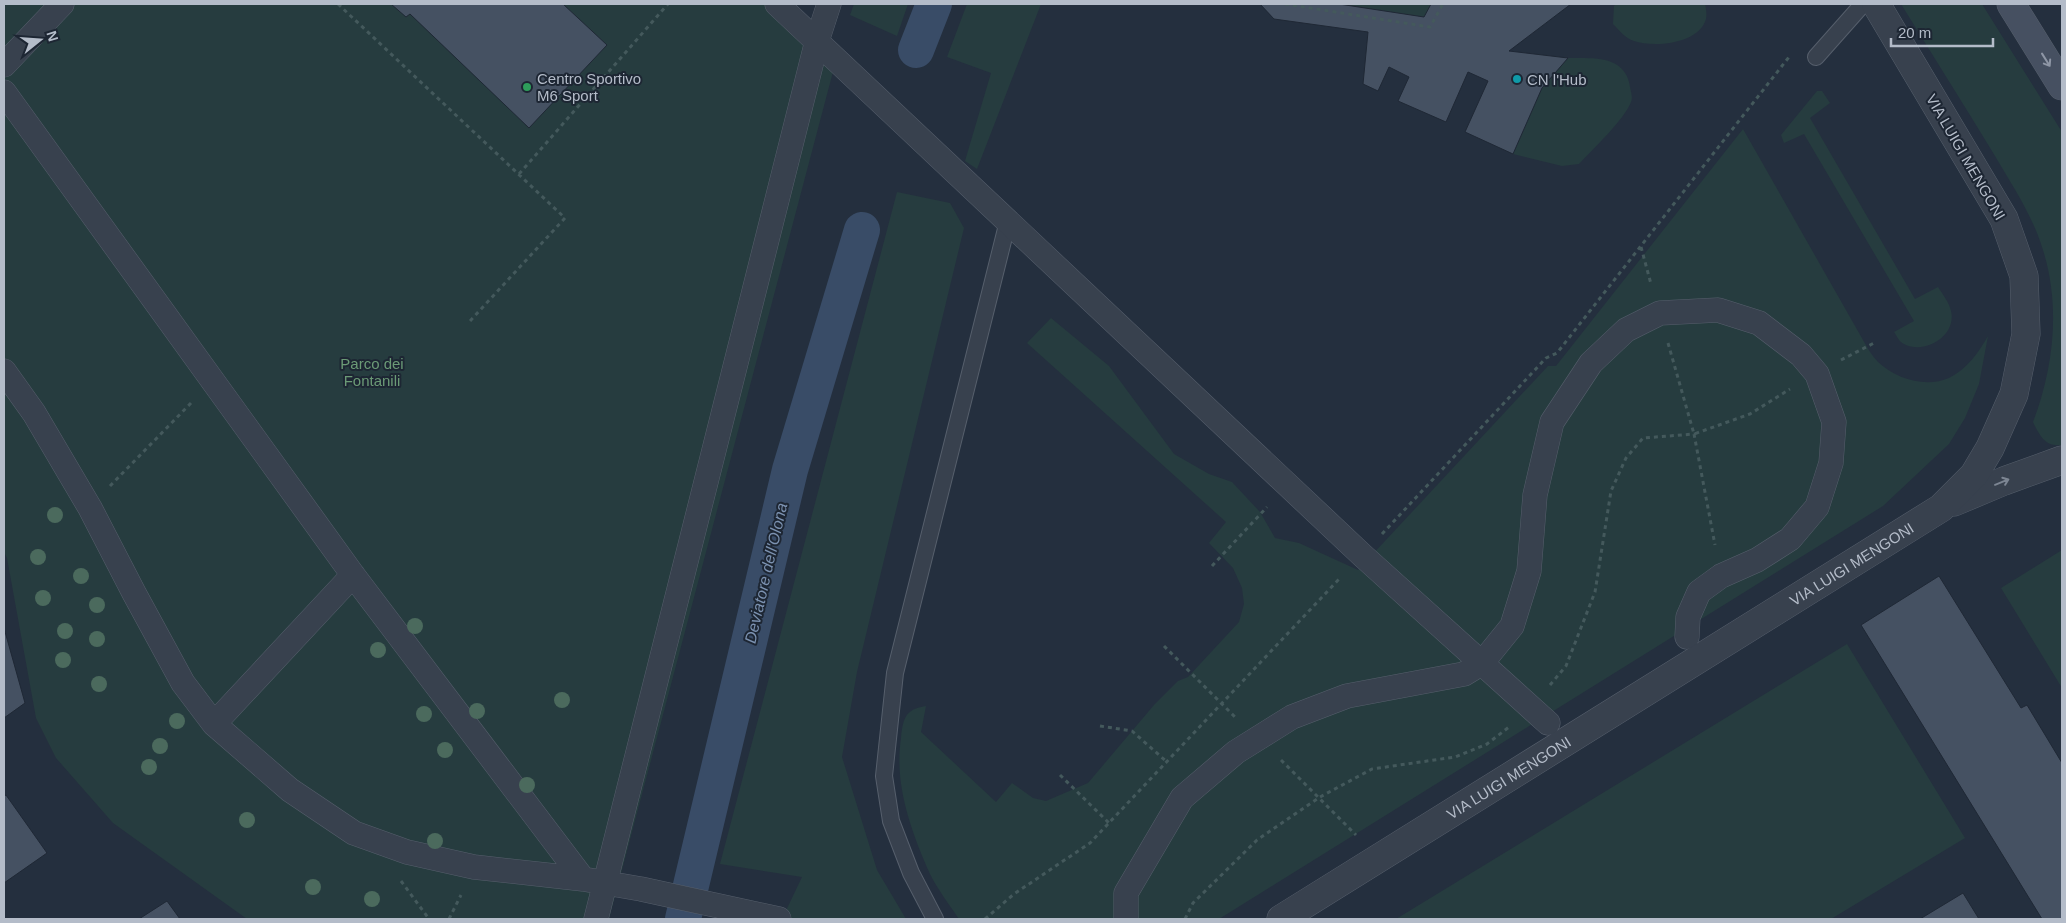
<svg xmlns="http://www.w3.org/2000/svg" width="2066" height="923" viewBox="0 0 2066 923" font-family="Helvetica,sans-serif">
<style>
.green{fill:#263c3f}
.lines{fill:none;stroke-linecap:round;stroke-linejoin:round}
.canal{stroke:#394c67;stroke-width:36}
.building{fill:#455162;stroke:#1f2835}
.service-casing{stroke:#565f6c;stroke-width:18}
.pedestrian-casing{stroke:#565f6c;stroke-width:25}
.minor-casing{stroke:#565f6c;stroke-width:29}
.secondary-casing{stroke:#565f6c;stroke-width:29}
.path{stroke:#44595c;stroke-width:3;stroke-dasharray:4 4;stroke-linecap:butt}
.service{stroke:#38414e;stroke-width:16}
.pedestrian{stroke:#38414e;stroke-width:24}
.minor{stroke:#38414e;stroke-width:28}
.secondary{stroke:#465061;stroke-width:28}
.tree{fill:#4b6a5d}
.oneway{stroke:#8e96a5}
.oneway2{stroke:#7c8592}
.culture-dot{fill:#0f9aa8;stroke:#1d2633;stroke-width:2}
.leisure-dot{fill:#2e9e5b;stroke:#1d2633;stroke-width:2}
.labels{text-anchor:middle;dominant-baseline:central;stroke-width:4;stroke-linejoin:round;paint-order:stroke}
.poi-label{font-size:15px;fill:#b4bcc9;stroke:#1d2633;text-anchor:start}
.street-label{font-size:15px;fill:#b4bcc9;stroke:#1d2633}
.park-label{font-size:15px;fill:#6b9a76;stroke:#1d2633}
.water-label{font-size:16px;font-style:italic;fill:#7c92b1;stroke:#1d2633}
</style>
<rect width="100%" height="100%" fill="#242f3e"/>
<path class="green" d="M4,4H764L834,68L609,919H247L113,823L56,758L36,718L7,558L4,552Z
M854,4H908L897,36L850,15Z
M967,4H1041L977,169L965,161L991,73L947,57Z
M1339,4H1431L1424,17Z
M1616,4H1705C1706,8 1707,15 1706,19C1699,44 1654,48 1634,41C1625,38 1619,30 1613,24L1614,6Z
M1901,4H1982L2062,132V445C2045,447 2040,436 2033,422C2054,367 2061,304 2042,247C2032,215 2012,185 1995,156C1964,105 1932,54 1901,4Z
M1568,58C1593,58 1626,55 1630,87C1631,92 1633,98 1631,102C1624,120 1593,149 1579,164L1562,166L1513,154L1542,88Z
M1817,91H1822L1830,103L1810,118L1915,299L1938,287C1943,295 1949,302 1951,311C1957,336 1925,355 1904,344C1899,342 1897,336 1894,332L1914,321L1804,134L1784,143L1781,135Z
M1743,129L1863,340C1867,347 1872,356 1878,362C1896,379 1926,388 1949,378C1967,369 1979,352 1988,336L1979,384L1965,418L1949,444L1883,506L1219,919H959C949,904 938,890 930,874C911,831 894,785 901,738C903,719 905,709 926,706L921,732L996,802L1012,783L1033,798L1046,801L1088,783L1154,705L1178,681L1188,677L1239,622L1244,604L1242,588L1233,568L1209,543L1226,522L1027,343L1051,318L1109,366L1174,454L1209,474L1232,482L1260,512L1275,538L1299,543L1358,570L1548,366H1556Z
M897,192L950,203L964,228L857,672L842,757L877,870L906,919H782L802,877L720,864Z
M2062,550V688L2001,588Z
M1847,644L1965,838L1831,919H1396Z"/>
<g class="lines">
<path class="canal" d="M916,50L934,4
M683,919L790,470L862,230"/>
</g>
<path class="building" d="M391,4H563L607,45L529,128L410,14L406,17Z
M1260,4H1339L1424,17L1431,4H1571L1509,51L1568,58L1542,88L1513,154L1465,132L1488,81L1468,72L1446,122L1398,101L1409,77L1389,67L1378,91L1363,84L1368,32L1274,19Z
M1939,576L2021,708L2027,705L2062,763V919H2042L1861,625Z
M4,628L25,703L4,718Z
M6,795L47,853L4,883V796Z
M1963,893L1979,919H1920Z
M167,901L180,919H139Z"/>
<g class="lines">
<defs>
<path id="service" d="M1816,57L1863,4
M935,919L911,873L891,821L884,776L895,673L1008,221"/>
<path id="pedestrian" d="M777,4L1362,555L1548,723
M4,65L62,4
M4,92L353,575L583,879
M4,371L34,413L90,508L134,593L183,683L214,724L290,790L354,833L407,852L474,867L583,879L641,889L779,919
M214,724L353,575
M596,919L817,41L829,4
M1126,919V893L1182,798L1236,752L1292,717L1347,696L1464,674L1482,663L1512,626L1529,571L1535,495L1552,422L1591,363L1626,330L1660,313L1718,310L1759,323L1801,355L1817,374L1834,422L1831,463L1817,507L1790,539L1757,560L1721,576L1699,592L1688,617L1687,637"/>
<g id="minor">
<path d="M1954,502L2004,481L2062,460"/>
<path id="s1" d="M1281,919L1941,508L1974,475L1990,448L2014,394L2026,334L2024,276L2004,219L1876,4"/>
</g>
<path id="secondary" d="M2011,4L2062,86"/>
</defs>
<use href="#service" class="service-casing"/>
<use href="#pedestrian" class="pedestrian-casing"/>
<use href="#minor" class="minor-casing"/>
<use href="#secondary" class="secondary-casing"/>
<path class="path" d="M338,4L565,218L470,321
M1285,4L1430,27L1443,4
M519,174L668,4
M1641,247L1651,284
M1668,343L1694,434L1750,414L1790,389
M1841,360L1876,342
M110,486L191,403
M1382,534L1546,358L1557,353L1789,57
M1212,566L1267,507
M1164,646L1236,718
M1550,685L1566,666L1595,592L1611,491L1626,458L1643,438L1694,434L1715,545
M1100,726L1132,731L1167,762
M1281,760L1356,835
M1060,775L1109,823
M401,881L429,919
M449,919L461,895
M985,919L1014,894L1090,843L1341,577
M1185,919L1193,903L1257,840L1320,797L1372,769L1455,757L1487,744L1509,727"/>
<use href="#service" class="service"/>
<use href="#pedestrian" class="pedestrian"/>
<use href="#minor" class="minor"/>
<use href="#secondary" class="secondary"/>
</g>
<g class="tree">
<circle cx="55" cy="515" r="8"/>
<circle cx="38" cy="557" r="8"/>
<circle cx="81" cy="576" r="8"/>
<circle cx="43" cy="598" r="8"/>
<circle cx="97" cy="605" r="8"/>
<circle cx="415" cy="626" r="8"/>
<circle cx="65" cy="631" r="8"/>
<circle cx="97" cy="639" r="8"/>
<circle cx="378" cy="650" r="8"/>
<circle cx="63" cy="660" r="8"/>
<circle cx="99" cy="684" r="8"/>
<circle cx="562" cy="700" r="8"/>
<circle cx="477" cy="711" r="8"/>
<circle cx="424" cy="714" r="8"/>
<circle cx="177" cy="721" r="8"/>
<circle cx="160" cy="746" r="8"/>
<circle cx="445" cy="750" r="8"/>
<circle cx="149" cy="767" r="8"/>
<circle cx="527" cy="785" r="8"/>
<circle cx="247" cy="820" r="8"/>
<circle cx="435" cy="841" r="8"/>
<circle cx="313" cy="887" r="8"/>
<circle cx="372" cy="899" r="8"/>
</g>
<defs><path id="oneway-shaft" d="M-6 0H5M1.5-3L5.5 0L1.5 3" fill="none" stroke-width="1.6" stroke-linecap="round" stroke-linejoin="round" transform="scale(1.25)"/></defs>
<use class="oneway" href="#oneway-shaft" transform="translate(2046 60) rotate(58)"/>
<use class="oneway2" href="#oneway-shaft" transform="translate(2002 482) rotate(-22)"/>
<circle class="culture-dot" cx="1517" cy="79" r="5"/>
<circle class="leisure-dot" cx="527" cy="87" r="5"/>
<g class="labels">
<g class="poi-label">
<text x="537" y="78">Centro Sportivo<tspan x="537" dy="17">M6 Sport</tspan></text>
<text x="1527" y="79">CN l'Hub</text>
</g>
<g class="street-label">
<text transform="translate(1966 157) rotate(60)">VIA LUIGI MENGONI</text>
<text stroke="none"><textPath href="#s1" startOffset="672">VIA LUIGI MENGONI</textPath></text>
<text stroke="none"><textPath href="#s1" startOffset="268">VIA LUIGI MENGONI</textPath></text>
</g>
<g class="park-label">
<text x="372" y="363">Parco dei<tspan x="372" dy="17">Fontanili</tspan></text>
</g>
<g class="water-label">
<text transform="translate(766 573) rotate(-77)">Deviatore dell'Olona</text>
</g>
</g>
<rect width="2066" height="923" fill="none" stroke="#b4bcc9" stroke-width="10"/>
<g transform="translate(40 40) rotate(73)" stroke="#1d2633" stroke-width="4" paint-order="stroke">
<path d="M0-4L9 19L0 12L-9 19Z" fill="#b4bcc9"/>
<text y="-8" font-size="14" font-weight="bold" text-anchor="middle" fill="#b4bcc9">N</text>
</g>
<path d="M1891 38v8h102v-8" fill="none" stroke="#b4bcc9" stroke-width="2.5"/>
<text x="1898" y="38" font-size="15" fill="#b4bcc9" stroke="#1d2633" stroke-width="4" paint-order="stroke">20 m</text>
</svg>
